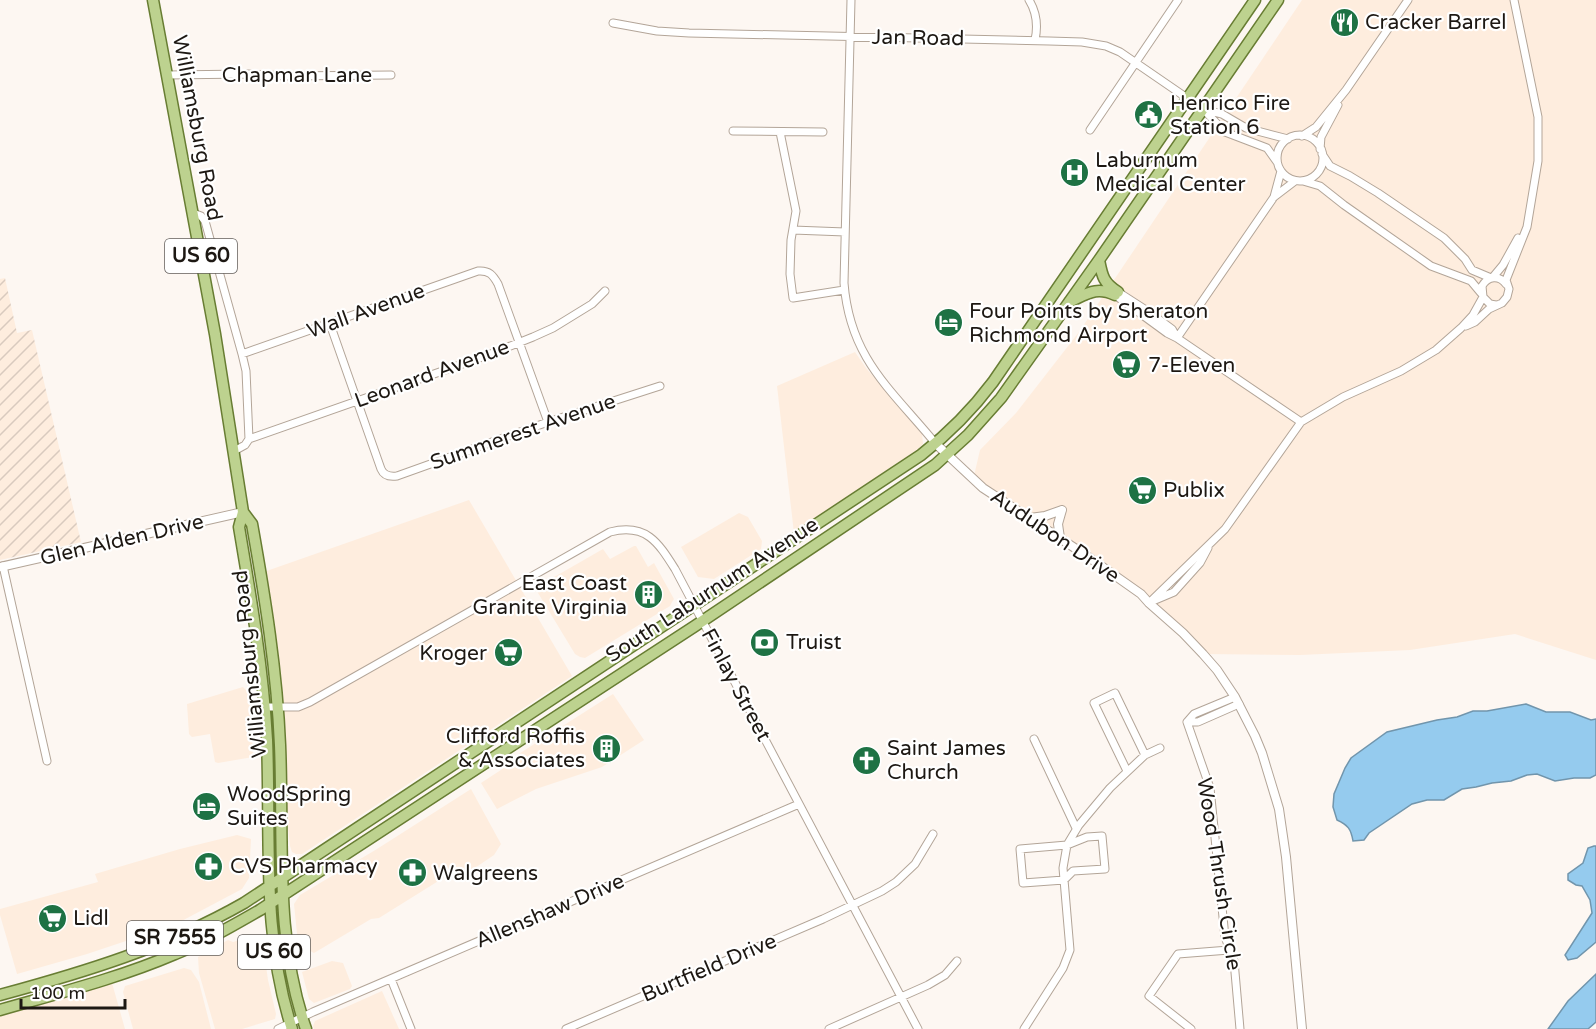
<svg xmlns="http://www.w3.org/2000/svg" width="1596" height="1029" viewBox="0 0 1596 1029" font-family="'Varela Round',sans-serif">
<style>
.built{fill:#feedde}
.industrial{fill:url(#industrial-furrows)}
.water{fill:#95cbee;stroke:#7195ac;stroke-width:1.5}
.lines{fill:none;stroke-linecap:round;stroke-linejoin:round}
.minor-casing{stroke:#b3a598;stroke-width:9}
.tertiary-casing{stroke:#b3a598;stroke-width:10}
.primary-casing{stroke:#687d33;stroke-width:13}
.minor{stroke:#fff;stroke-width:7}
.tertiary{stroke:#fff;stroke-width:8}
.primary{stroke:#bdd28f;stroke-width:10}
.labels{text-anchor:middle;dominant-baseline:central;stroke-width:4.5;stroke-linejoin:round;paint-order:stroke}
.shield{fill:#fff;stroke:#615d5a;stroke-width:1.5}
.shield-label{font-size:20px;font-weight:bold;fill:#1d1813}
.poi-label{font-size:21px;fill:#1d1813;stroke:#fff;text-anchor:start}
.street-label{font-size:21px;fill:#1d1813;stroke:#fff}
</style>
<defs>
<pattern id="industrial-furrows" width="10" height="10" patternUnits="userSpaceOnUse" patternTransform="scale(1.5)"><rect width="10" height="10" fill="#feedde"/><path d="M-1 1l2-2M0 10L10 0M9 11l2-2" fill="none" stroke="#d9cabe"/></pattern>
</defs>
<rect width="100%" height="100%" fill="#fdf7f2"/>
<path class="built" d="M1302,0H1596V660L1515,634L1410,650L1300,655L1203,654L1149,603L973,480L980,450L1016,413L1079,332Z
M855,352L866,368L922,434L923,444L918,449L794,533L777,386Z
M469,500L572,676L302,854H296L292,852L290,846L276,710L258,574Z
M739,513L748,517L762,541L761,549L714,579L698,577L681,547Z
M634,546H636L648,567L654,563L674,599L672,602L670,606L585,658L580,657L575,654L535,588L603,549L610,559Z
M243,687L252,696L256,718L252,729L253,757L218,763L215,762L210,734L192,737L189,734L187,704Z
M613,694L644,740L602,767L536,789L497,809L481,783L519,758L517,755Z
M471,789L501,844L494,855L466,874L448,875L379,918L371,919L314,953L301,946L297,934L294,904L300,895L377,849Z
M237,835L251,839L249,878L242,889L174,925L87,954L17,974L0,915V909L98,882L95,874L180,849Z
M246,935L261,944L264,952L268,980L276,1014L275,1019L242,1029H215L199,973L198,957L228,940L233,942L243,939Z
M332,961L343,963L352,986L350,989L314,1003L309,999L302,972Z
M184,968L191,970L199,982L211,1029H133L123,992L125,986Z
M112,983L125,1029H0V1016L31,1007L34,1004Z
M382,991L399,1029H314L313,1026L315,1021Z"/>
<path class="industrial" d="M5,278L17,333L32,330L81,542L0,560V279Z"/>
<path class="water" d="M1526,704L1546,712H1570L1591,720L1596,719V775L1590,778H1574L1555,781L1537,774L1527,775L1511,781L1492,783L1476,787L1462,789L1444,800H1427L1412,804L1369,833L1364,840L1353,841C1351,829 1348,825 1337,820L1333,807L1334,794L1345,768L1351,758L1387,732L1437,720L1457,717L1473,711H1487Z
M1594,846H1596V942L1577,958L1568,960L1565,955L1592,913L1590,900L1582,886L1576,885L1568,880V874L1583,863L1588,848Z
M1596,974V1022L1588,1029H1548L1568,1001Z"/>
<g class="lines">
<defs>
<path id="minor" d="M851,0L844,283C850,359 891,389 936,444
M1029,0C1037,13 1038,26 1035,40
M613,23L657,31L689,33L1049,41L1082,42L1106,46L1120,52L1203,109L1225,132L1267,148L1277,162
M167,75L248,74L286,76L391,75
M1203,109L1222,114L1246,128L1288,139
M1090,130L1178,0
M733,131L823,132
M780,132L796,211L791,240L790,274L793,298L844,290
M1277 158a23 23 0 1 1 46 0a23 23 0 1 1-46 0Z
M1302,136L1316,127L1346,90L1408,0
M1320,149L1321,137L1338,105
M1322,154L1330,166L1350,176L1378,193L1444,238L1465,259L1472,270L1491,278
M1303,181L1320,186L1344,205L1431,266L1471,281L1481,293
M1274,197L1281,171
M193,213L201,216L205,221L242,354L246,371L249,439L245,445L234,451
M793,230L845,232
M1493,277L1503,265L1518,238
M1118,292L1149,312L1172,329L1177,338
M1115,295L1167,333L1177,338L1301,422
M1496,305L1490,304L1483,297L1482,286C1488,276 1499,275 1506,284
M330,324L381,469C384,476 390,477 397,476L548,422L660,386
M1466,326L1475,322L1489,309L1502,303L1507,297L1509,289L1506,280L1527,227L1538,161V117L1514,0
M1177,338L1274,197L1295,181
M242,354L478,271C489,270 493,275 498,284L548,422
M249,439L488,355L533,337L553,328L592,304L605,291
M3,566L47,761
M1155,600L1174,592L1200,563L1208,548
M1149,603L1225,529L1301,422L1343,397L1401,371L1436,350L1461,328L1473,315L1483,297
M265,707H298L310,702L610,532C646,523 658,542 675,569L918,1029
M1187,722L1210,788L1225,937L1234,961L1240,1029
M1187,722H1198L1239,704
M1187,722L1194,714L1235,697
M1034,739L1076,828
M1127,771L1094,703L1115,693L1145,755
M1102,836L1105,869L1073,871L1064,880L1023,883L1020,849L1067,845L1087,837Z
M391,979L411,1029
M278,1029L313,1012L799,804
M566,1029L823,919L882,891L896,882L915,864L933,834
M829,1029L928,985L945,975L957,961
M1024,1029L1063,968L1070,950L1063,868L1067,845L1079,825L1110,788L1145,755L1160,748
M1191,1029L1149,996L1178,954L1229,950"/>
<path id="tertiary" d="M936,444L983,488L1090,558L1141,594L1149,603L1183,633L1203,654L1217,670L1235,697L1255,736L1262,753L1279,809L1286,857L1302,1029
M1030,518L1045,516L1062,510
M1060,538L1058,524L1062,510
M0,567L243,512"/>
<path id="primary" d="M153,0L215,334L243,512L239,527C251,598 263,668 267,740C271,838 261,934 292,1029
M1099,260C1102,275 1103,283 1118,292
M1069,302C1087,294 1096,286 1115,295
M243,512L252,524C265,597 277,671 280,745C284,841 274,937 306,1029
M0,995C85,972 167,947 244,903L921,455C948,434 972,410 993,382L1255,0
M0,1010C59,993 119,978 175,954C205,942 232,926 260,910L695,626L935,465L968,435L1001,398L1099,260L1278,0"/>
</defs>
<use href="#minor" class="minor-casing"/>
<use href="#tertiary" class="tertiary-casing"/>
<use href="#primary" class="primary-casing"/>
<use href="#minor" class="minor"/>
<use href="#tertiary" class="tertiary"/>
<use href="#primary" class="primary"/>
</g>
<defs>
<symbol id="restaurant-disc" viewBox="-11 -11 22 22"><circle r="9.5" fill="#1e7244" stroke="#fff"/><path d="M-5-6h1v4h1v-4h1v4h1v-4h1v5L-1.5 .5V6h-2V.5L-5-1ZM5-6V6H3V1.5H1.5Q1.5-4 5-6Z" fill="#fff"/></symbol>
<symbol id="civic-disc" viewBox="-11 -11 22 22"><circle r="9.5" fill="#1e7244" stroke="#fff"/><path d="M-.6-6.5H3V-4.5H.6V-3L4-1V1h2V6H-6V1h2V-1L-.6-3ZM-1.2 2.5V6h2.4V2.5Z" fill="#fff"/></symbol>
<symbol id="hospital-disc" viewBox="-11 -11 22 22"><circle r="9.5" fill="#1e7244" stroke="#fff"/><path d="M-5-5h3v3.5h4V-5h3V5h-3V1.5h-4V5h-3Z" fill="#fff"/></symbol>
<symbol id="hotel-disc" viewBox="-11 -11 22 22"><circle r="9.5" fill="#1e7244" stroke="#fff"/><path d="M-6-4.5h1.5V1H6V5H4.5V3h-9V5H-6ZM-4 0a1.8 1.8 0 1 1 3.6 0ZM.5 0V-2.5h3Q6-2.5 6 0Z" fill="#fff"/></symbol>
<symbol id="supermarket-disc" viewBox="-11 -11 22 22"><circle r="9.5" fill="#1e7244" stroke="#fff"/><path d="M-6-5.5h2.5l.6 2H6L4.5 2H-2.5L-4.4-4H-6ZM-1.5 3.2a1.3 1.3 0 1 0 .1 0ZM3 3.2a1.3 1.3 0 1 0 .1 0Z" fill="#fff"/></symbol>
<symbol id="building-disc" viewBox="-11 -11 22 22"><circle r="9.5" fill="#1e7244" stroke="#fff"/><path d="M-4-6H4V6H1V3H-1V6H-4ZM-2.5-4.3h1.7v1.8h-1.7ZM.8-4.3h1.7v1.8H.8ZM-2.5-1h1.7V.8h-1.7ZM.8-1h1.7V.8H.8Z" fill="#fff"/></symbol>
<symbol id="bank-disc" viewBox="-11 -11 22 22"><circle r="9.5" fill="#1e7244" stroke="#fff"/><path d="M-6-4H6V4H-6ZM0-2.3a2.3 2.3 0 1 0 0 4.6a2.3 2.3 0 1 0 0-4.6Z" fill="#fff"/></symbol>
<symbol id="church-disc" viewBox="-11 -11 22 22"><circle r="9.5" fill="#1e7244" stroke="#fff"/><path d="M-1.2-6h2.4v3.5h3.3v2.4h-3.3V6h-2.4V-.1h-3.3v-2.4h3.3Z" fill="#fff"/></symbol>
<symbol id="pharmacy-disc" viewBox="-11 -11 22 22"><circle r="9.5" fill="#1e7244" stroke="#fff"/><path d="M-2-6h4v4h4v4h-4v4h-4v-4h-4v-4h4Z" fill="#fff"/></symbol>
</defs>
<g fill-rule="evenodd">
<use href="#restaurant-disc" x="1328" y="6" width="33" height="33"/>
<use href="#civic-disc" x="1132" y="98" width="33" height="33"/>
<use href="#hospital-disc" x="1058" y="156" width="33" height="33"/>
<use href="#hotel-disc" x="932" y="306" width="33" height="33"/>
<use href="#supermarket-disc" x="1110" y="348" width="33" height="33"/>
<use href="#supermarket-disc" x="1126" y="474" width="33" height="33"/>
<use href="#building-disc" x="632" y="578" width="33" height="33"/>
<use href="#bank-disc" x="748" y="626" width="33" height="33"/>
<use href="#supermarket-disc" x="492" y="636" width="33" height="33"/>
<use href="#building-disc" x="590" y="732" width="33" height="33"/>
<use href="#church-disc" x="850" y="744" width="33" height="33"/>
<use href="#hotel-disc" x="190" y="790" width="33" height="33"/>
<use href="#pharmacy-disc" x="192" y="850" width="33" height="33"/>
<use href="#pharmacy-disc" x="396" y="856" width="33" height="33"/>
<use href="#supermarket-disc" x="36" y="902" width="33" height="33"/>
</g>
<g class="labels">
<g class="shield">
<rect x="165" y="239" width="72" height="34" rx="4.5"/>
<rect x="127" y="921" width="96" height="34" rx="4.5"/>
<rect x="238" y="935" width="72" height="34" rx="4.5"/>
</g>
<g class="shield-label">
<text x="201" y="256">US 60</text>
<text x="175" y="938">SR 7555</text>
<text x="274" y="952">US 60</text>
</g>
<g class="poi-label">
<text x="1365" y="22">Cracker Barrel</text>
<text x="1170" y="103">Henrico Fire<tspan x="1170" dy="24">Station 6</tspan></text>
<text x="1095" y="160">Laburnum<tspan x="1095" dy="24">Medical Center</tspan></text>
<text x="969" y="311">Four Points by Sheraton<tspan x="969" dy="24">Richmond Airport</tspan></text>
<text x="1148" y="365">7-Eleven</text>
<text x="1163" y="490">Publix</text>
<text x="627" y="583" text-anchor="end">East Coast<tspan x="627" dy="24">Granite Virginia</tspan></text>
<text x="786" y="642">Truist</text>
<text x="487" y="653" text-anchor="end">Kroger</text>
<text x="585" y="736" text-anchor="end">Clifford Roffis<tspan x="585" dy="24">&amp; Associates</tspan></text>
<text x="887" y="748">Saint James<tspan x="887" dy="24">Church</tspan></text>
<text x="227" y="794">WoodSpring<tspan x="227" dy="24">Suites</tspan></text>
<text x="230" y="866">CVS Pharmacy</text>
<text x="433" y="873">Walgreens</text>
<text x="73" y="918">Lidl</text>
</g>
<g class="street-label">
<text transform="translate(918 38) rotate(1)">Jan Road</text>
<text x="297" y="75">Chapman Lane</text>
<text transform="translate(197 128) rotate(79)">Williamsburg Road</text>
<text transform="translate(366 311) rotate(-20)">Wall Avenue</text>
<text transform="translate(432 374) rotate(-20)">Leonard Avenue</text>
<text transform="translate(523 432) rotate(-19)">Summerest Avenue</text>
<text transform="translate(1055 536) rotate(34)">Audubon Drive</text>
<text transform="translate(122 540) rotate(-13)">Glen Alden Drive</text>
<text transform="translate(712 590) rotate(-33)">South Laburnum Avenue</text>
<text transform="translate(250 664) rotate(-96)">Williamsburg Road</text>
<text transform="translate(736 685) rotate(62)">Finlay Street</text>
<text transform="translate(1219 874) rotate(81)">Wood Thrush Circle</text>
<text transform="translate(550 911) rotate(-23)">Allenshaw Drive</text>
<text transform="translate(709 968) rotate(-23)">Burtfield Drive</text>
</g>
</g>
<path d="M21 999v9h104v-9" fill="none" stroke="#1d1813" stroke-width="3"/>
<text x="30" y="999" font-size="18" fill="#1d1813" stroke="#ffffff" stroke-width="4.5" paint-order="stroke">100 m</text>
</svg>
